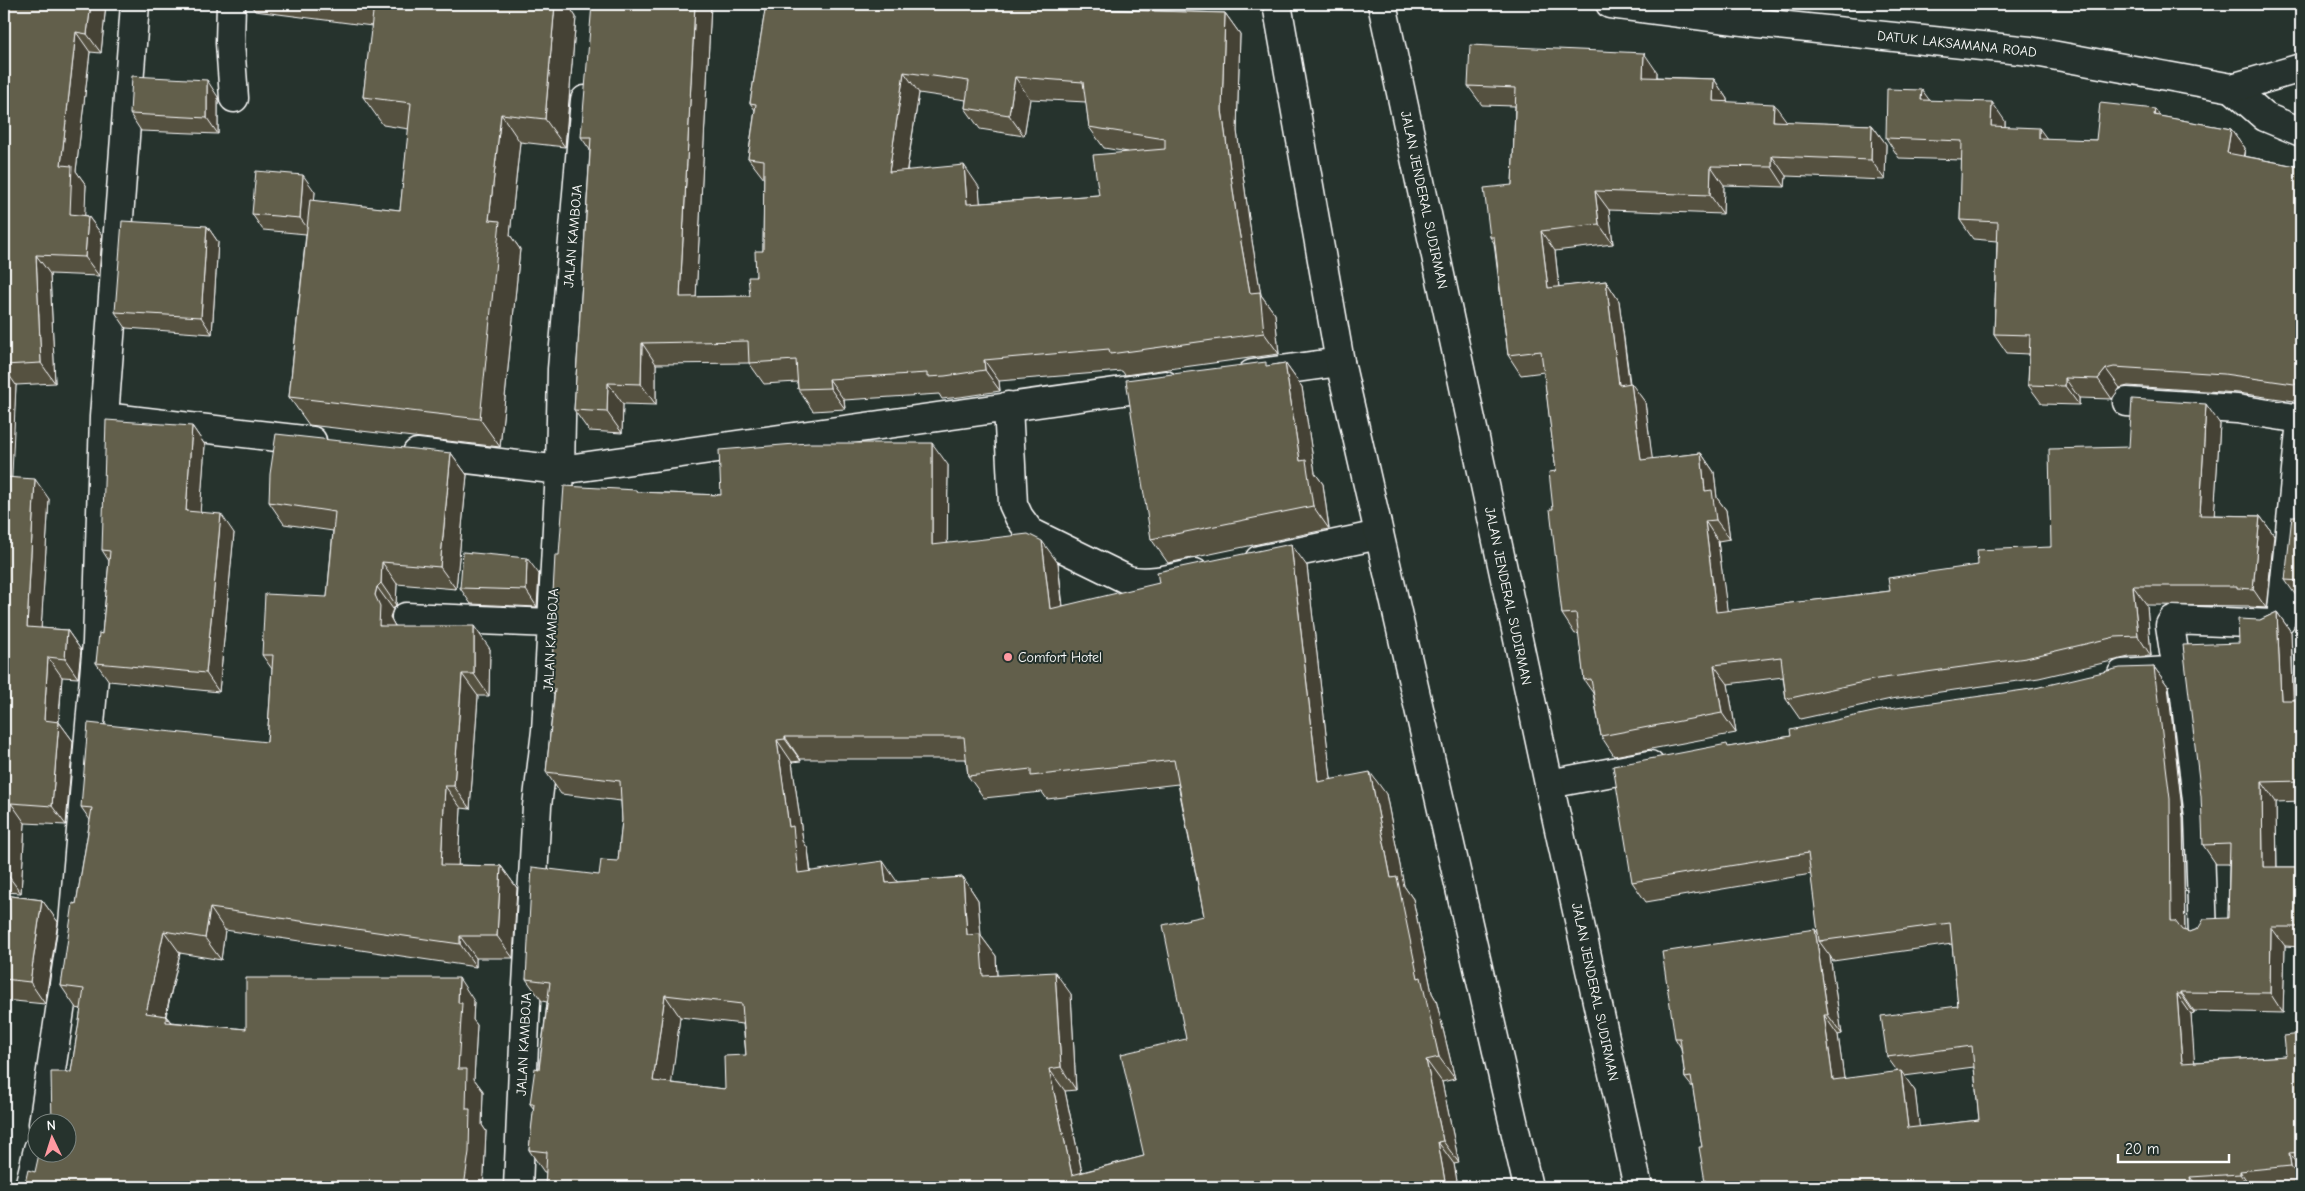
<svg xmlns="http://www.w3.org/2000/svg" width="2305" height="1191" viewBox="0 0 2305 1191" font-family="'Comic Neue',sans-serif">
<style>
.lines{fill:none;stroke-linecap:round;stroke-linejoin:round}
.minor-casing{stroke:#fff;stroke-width:31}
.major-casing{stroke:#fff;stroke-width:31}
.highway-casing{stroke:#fff;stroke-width:31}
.minor{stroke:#26332d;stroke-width:28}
.major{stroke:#26332d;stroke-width:28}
.highway{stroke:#26332d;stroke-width:28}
.wall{fill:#545140;stroke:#fff;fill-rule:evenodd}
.shaded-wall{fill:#454234;stroke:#fff}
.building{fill:#625e4b;stroke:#fff;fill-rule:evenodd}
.poi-dot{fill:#ff9aa2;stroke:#26332d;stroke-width:2}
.labels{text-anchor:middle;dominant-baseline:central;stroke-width:4;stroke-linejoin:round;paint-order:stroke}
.street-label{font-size:14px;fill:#fff;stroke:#26332d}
.poi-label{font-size:14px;fill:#fff;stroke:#26332d;text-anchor:start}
</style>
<rect width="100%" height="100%" fill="#26332d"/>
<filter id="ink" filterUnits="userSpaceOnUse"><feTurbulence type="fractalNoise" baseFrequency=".02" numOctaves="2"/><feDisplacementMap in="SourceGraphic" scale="10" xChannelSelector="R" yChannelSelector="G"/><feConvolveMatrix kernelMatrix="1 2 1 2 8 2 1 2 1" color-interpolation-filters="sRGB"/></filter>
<g filter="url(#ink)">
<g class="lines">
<defs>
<path id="minor" d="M231,4L230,43L234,98
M2232,88L2265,117L2301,132
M1252,374L1340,362
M2127,402L2237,409L2301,419
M1008,406L1013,504L1019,517L1030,532L1128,580C1150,585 1173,578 1195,573
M104,417L312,441
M417,453L560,470L1165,385
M1259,560L1379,535
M406,617L552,623
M2182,670L2199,817L2203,936
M2122,674L2182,670L2174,652L2170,625L2173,620L2274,624L2281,620L2301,421
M1549,784L1650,765
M43,1124L73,924L97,642L104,417L135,4
M29,1187L38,1149
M518,1187L525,1021L537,806L546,731L552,623L560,470L562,369L585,100"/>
<path id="major" d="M1277,4L1340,362L1528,1187
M1382,4L1549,784L1638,1187"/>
<path id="highway" d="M1610,4L1759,23L2030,51L2232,88L2301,68"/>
</defs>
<use href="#minor" class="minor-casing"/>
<use href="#major" class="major-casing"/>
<use href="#highway" class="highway-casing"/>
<use href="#minor" class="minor"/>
<use href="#major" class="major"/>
<use href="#highway" class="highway"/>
</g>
<path class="wall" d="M4,4H106L101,53L90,52L76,171L86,185L84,215L88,216L102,235L99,276L50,274L55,383L16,385L11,478L49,499L41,628L67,630L81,650L78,678L62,677L59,722L73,741L66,825L25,823L21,893L4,892Z
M250,4H569V6L576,17L565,147L520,142L510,235L520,249L500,447L309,425L289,397L306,234L263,230L252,214L315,192L314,201L400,210L409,129L383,125L363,97L372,26L255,11Z
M711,4L696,297L750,296L763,251L764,179L748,158L755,110L750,103L766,4H1091L1095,9L1225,13L1240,34L1237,131L1252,241L1261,295L1275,314L1279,354L1125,375L1122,371L999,381L1000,391L960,397L942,399L939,394L844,400L845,409L813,411L798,389L797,382L764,384L749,363L656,364V405L623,404L622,433L589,431L574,410L590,150L581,137ZM919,93L966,100L965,108L980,129L1024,136L1030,99L1086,102L1089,127L1104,148L1128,152L1099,195L980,203L979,187L907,170Z
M1657,72V77L1714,79L1727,99V102L1786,122L1872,125L1886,144L1885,180L1786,176L1785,187L1724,185L1723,214L1609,210L1613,244L1555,251L1559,287L1606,281L1619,301L1630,383L1645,402L1652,459L1701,453L1714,472L1717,498L1726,510L1730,539L1718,541L1727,611L1890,591L1978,565L2051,547L2129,447L2220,424L2214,515L2260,516L2274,535L2266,608L2250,607L2249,606L2147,605L2151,656L2129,657L2039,678L1891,699L1800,719L1786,699L1783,677L1728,684L1736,733L1614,756L1601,736L1593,693L1584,680L1579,633L1575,634L1562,614L1553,509L1556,471L1544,372L1521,375L1508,355L1494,243L1490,237L1512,185L1515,106L1482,105L1468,86Z
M218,97V134L141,131L130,114Z
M1929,100L2005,121V127L2047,139L2096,140L2159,116L2231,129L2245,148L2244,156L2301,167V402L2238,393L2128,386L2120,388L2112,399L2079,398V405L2042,404L2028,385L2029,354L2007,353L1994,334L1997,241L1973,239L1960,220L1962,160L1899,158L1886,138Z
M207,226L218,242L212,334L126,328L115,312Z
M1285,363L1302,387L1315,473L1323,484L1329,529L1168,563L1151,539L1269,366Z
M192,426L205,445L200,512L234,533L219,692L109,681L96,663L102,634L109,561L102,550Z
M2301,435V600H2299L2285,580L2297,516Z
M451,453L467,475L456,589L397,584L396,605L393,609L390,617L395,626L490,649L489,696H478L470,809L461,808L458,865L501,866L517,888L513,958H476V967L225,930L221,960L180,953L166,1016L171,1022L246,1029L474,1001L473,1020L477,1025L474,1079L483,1091L482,1125L486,1131L484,1174L25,1183L35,1172L68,1154L71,1072L81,1009L76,1008L61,986L76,904L90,820L81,807L267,742L272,669L262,655L327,597L333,531L284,524L269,502Z
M948,465L947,543L1058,563L1063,606L1307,566L1331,779L1386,794L1404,886L1413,899L1432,993L1436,1000L1455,1079L1442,1082L1459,1163L1454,1164L1458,1187H545L546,1172H544L529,1150L534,1109L530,1104L539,1069L547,1002L542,1001L526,979L599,875L618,861L622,820L621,801L561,794L546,772L554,695L550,689L556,598L553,593L559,555L636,490L637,492L721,495ZM800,759H966L968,776L984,798L1042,792L1047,799L1178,784L1204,916L1186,1039L1144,1156L1082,1172L1065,1091L1076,1090L1071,994L997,975L996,956L981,936L978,900L963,877L898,882L811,872L808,849L803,841L792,762L801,761ZM680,1017L743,1024L746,1055L725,1089L671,1083Z
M539,574L537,607L471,604L460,588Z
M2277,612L2291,632L2294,700H2301V801L2276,802L2277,867H2301V947L2285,946L2283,1013L2194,1011V1013L2191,1014L2194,1062L2286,1056L2301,1034V1186L2286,1187H1706L1702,1147L1693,1088L1685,1078L1681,1048L1675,1038L1819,935L1811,874L1646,902L1632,882L1729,747L1791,736L2031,689L2154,667L2168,686L2183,818L2185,931L2190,932L2228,918L2229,864H2216L2203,845L2239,643L2260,620ZM1952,944L1958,1006L1887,1057L1898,1072L1844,1079L1838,1035L1842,1034L1830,956L1833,961ZM1974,1067L1979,1120L1919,1127L1915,1091L1904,1076Z
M4,895L42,900L58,922L45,1004L4,1000Z"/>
<path class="shaded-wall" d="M91,4H106L101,53L87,34Z
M555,4H569V6L576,17L565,147L545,119Z
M695,4H711L695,318L680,297Z
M1085,4H1091L1101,17L1085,9Z
M1225,13L1240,34L1237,131L1252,241L1261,295L1275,314L1279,354L1264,333L1250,293L1237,220L1222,110Z
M76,32L90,52L76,171L86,185L84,234L70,214L61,165Z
M1644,53L1657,72L1656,96L1643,77Z
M904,72L919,93L903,193L889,172Z
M1015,77L1030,99L1024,136L1009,115Z
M1714,79L1727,99V121L1713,101Z
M207,80L218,97V134L207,118Z
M1922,90L1936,109L1921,100Z
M1992,102L2005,121V146L1991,126Z
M1774,104L1788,123L1773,121Z
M2155,109L2169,129L2154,115Z
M501,114L520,142L510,235L520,249L500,447L480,419L489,220Z
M1872,125L1886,144L1885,180L1871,160Z
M2039,128L2053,147L2039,138Z
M2231,129L2245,148L2240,173L2227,153Z
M1772,156L1786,176L1785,187L1772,167Z
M964,165L979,187L982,225L967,204Z
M1711,166L1724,185L1723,214L1710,195Z
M303,175L315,192L312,234L300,218Z
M1595,191L1609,210L1613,244L1599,224Z
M88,216L102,235L99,276L85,257Z
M207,226L218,242L212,334L201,317Z
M1541,231L1555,251L1561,307L1548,288Z
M36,255L50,274L55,383L41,363Z
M1606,281L1619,301L1632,404L1619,385Z
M642,343L656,364V405L641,384Z
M984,360L999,381L1000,391L985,370Z
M1285,363L1302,387L1315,473L1323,484L1329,529L1313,506L1300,461Z
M4,368L16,385L11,497L4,487Z
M2106,369L2120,388L2112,399L2098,379Z
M2065,378L2079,398V405L2065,386Z
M829,379L844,400L845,409L830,388Z
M608,383L623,404L622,433L607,412Z
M1631,383L1645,402L1655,480L1641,460Z
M2206,404L2220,424L2213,534L2200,515Z
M192,426L205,445L199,529L186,511Z
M932,443L948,465L947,567L932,545Z
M451,453L467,475L456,589L440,567Z
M1701,453L1714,472L1717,498L1726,510L1730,539L1716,520L1705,491Z
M35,479L49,499L40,647L27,627Z
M221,514L234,533L219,692L206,673Z
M2260,516L2274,535L2266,608L2253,589Z
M1705,521L1718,541L1730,631L1716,612Z
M1042,541L1058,563L1065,631L1050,609Z
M1291,544L1307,566L1334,804L1318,782Z
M527,558L539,574L537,607L526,590Z
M382,562L397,584L396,605L381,583Z
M2133,586L2147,605L2151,656L2138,636Z
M377,587L393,609L390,617L396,628L379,626L375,595Z
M2277,612L2291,632L2294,720L2281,700Z
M474,626L490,649L489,696L474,674Z
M67,630L81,650L78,678L65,659Z
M48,657L62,677L57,740L44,720Z
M1714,665L1728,684L1736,733L1722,713Z
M2154,667L2168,686L2183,818L2185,940L2171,921Z
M462,674L478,696L470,809L454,786Z
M59,722L73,741L66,825L52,806Z
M785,737L800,759L801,761L785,739Z
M777,740L792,762L803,841L808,849L813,896L798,873L789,827Z
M1370,772L1386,794L1404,886L1413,899L1432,993L1436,1000L1455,1079L1439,1057L1418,978L1391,878Z
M2262,782L2276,802L2277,886L2263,867Z
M445,786L461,808L457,888L441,865Z
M11,803L25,823L21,893L7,874Z
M883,861L898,883H886Z
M501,866L517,888L513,958L497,936Z
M963,877L978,900L981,936L996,956L998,998L983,976L967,935Z
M42,900L58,922L45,1004L30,982Z
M210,908L225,930L221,960L205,938Z
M2271,927L2285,946L2283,1013L2270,993Z
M1815,929L1823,941H1819L1830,956L1842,1034L1828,1015Z
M164,931L180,953L161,1035L146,1013Z
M460,936L476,958V967L460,944Z
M1055,972L1071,994L1076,1090L1061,1067Z
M459,978L474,1001L473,1020L477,1025L474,1079L483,1091L482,1125L486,1131L484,1174L483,1187H464L466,1109L458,1069V1003Z
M2181,992L2194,1011V1013L2181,994Z
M2177,994L2191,1014L2196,1082L2182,1063Z
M665,995L680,1017L669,1103L653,1081Z
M1824,1015L1838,1035L1847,1100L1833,1080Z
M166,1016L182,1038L166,1022Z
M1426,1060L1442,1082L1459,1163L1443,1141Z
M1049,1069L1065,1091L1085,1187L1072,1175Z
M1901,1071L1915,1091L1922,1147L1908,1128Z
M1438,1142L1454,1164L1458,1187H1446Z
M2289,1153L2301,1170V1180L2291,1166Z
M2240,1171L2251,1187H2249L2240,1174Z
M2190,1177L2198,1187H2194L2191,1183Z"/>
<path class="building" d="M4,4H91L87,34L76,32L61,165L72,166L70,214L88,216L85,257L36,255L41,363L4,365Z
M374,4H555L545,119L501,114L489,220L500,221L480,419L289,397L310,200L400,210L411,103L363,97Z
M592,4H695L680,297L750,296L748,277H756L755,251H763L764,160L748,158L756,104L750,103L766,4H1085V9L1225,13L1222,110L1237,220L1250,293L1260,292L1264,333L1110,354L1109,349L984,360L985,370L945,376L927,377V373L829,379L830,388L798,389L796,360L749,363L748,341L642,343L641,384L608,383L607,412L574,410L591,137H581ZM904,72L969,81L965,108L1009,115L1015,77L1083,82L1089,127L1165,139V149L1093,155L1099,195L967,204L964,165L889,172Z
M1470,45L1644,53L1643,77L1714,79L1713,101L1774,104L1773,121L1872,125L1871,160L1772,156V167L1711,166L1710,195L1595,191L1599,224L1541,231L1548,288L1606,281L1619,385L1631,383L1641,460L1701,453L1705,491L1712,490L1716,520L1705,521L1716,612L1890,591L1888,578L1978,565L1977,550L2051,547L2049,449L2129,447L2132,399L2206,404L2200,515L2260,516L2253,589L2237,588V586H2133L2138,636L2115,637L2026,658L1877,679L1786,699L1781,657L1714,665L1722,713L1601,736L1591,679L1584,680L1576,613L1562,614L1550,509H1553L1549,472L1556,471L1541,351L1508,355L1494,237H1490L1484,188L1512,185L1516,88L1468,86Z
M132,76L207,80V118L130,114Z
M1887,89L1922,90L1921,100L1992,102L1991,126L2039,128V138L2096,140L2100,103L2155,109L2154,115L2231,129L2227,153L2301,167V386V385L2224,374L2114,367L2106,369L2098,379L2065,378V386L2028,385L2030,335L1994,334L1998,222L1960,220L1962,141L1886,138Z
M256,171L303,175L300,218L252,214Z
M122,221L207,226L201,317L115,312Z
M1266,362V366L1285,363L1300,461L1306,460L1313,506L1151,539L1126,380Z
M106,420L192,426L186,511L221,514L206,673L96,663L99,633L102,634L110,551L102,550Z
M276,434L451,453L440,567L382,562L381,583L377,587L375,595L380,606L379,626H474V674H462L454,786H445L441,865L501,866L497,936H460V944L210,908L205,938L164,931L146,1013L166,1016V1022L246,1029V978H459L458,1003H462L458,1069H467L466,1109H470L469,1152L464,1187H4V1181L25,1183L28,1170L35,1172L39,1154H68V1124H52L51,1072H71L84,989L61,986L73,903L76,904L92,808L81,807L88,723L267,742L273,655H262L265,594L327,597L335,512L269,502L270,474Z
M2301,435V581L2285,580L2292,516H2297Z
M808,443H932V545L1028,534L1042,541L1050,609L1159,583L1157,572L1291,544L1318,782L1370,772L1391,878L1397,877L1418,978L1421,977L1439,1057L1426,1060L1443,1141L1438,1142L1446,1187H1263L1262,1182L1242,1187H545L547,1152L529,1150L534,1104H530L535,1068L539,1069L550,982L526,979L532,867L599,875L601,860L618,861L622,820L620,781L546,772L555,689H550L557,593H553L555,555H559L564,486L636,490V492L721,495L719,450ZM785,737H964L968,776L1031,769V776L1174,760L1204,916L1163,925L1186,1039L1121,1054L1144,1156L1072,1175L1049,1069L1061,1067L1055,972L983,976L980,934L967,935L963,877L886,883L883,861L798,873L793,826L789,827L777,740L785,739ZM665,995L742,1004L746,1055L724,1056L725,1089L653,1081Z
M4,477L35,479L27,627L67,630L65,659L48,657L44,720L59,722L52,806L11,803L7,874L4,873Z
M463,552L527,558L526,590L460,588Z
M2277,612L2281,700H2301V781L2262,782L2263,867H2301V927H2271L2270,993L2181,992V994H2177L2182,1063L2286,1056L2284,1036L2301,1034V1152L2289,1153L2291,1166L2240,1171V1174L2190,1177L2191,1183L2134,1187H1706L1699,1147H1702L1691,1077L1685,1078L1680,1038H1675L1662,952L1815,929L1828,1015H1824L1833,1080L1901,1071L1908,1128L1979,1120L1972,1046L1887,1057L1881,1016L1958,1006L1950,923L1819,941L1808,853L1632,882L1613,766L1727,744L1728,747L1791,736L1790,730L1882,710L2031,689L2120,668L2154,667L2170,799L2171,921H2175L2182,930L2190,932L2198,929L2204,919L2228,918L2230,844L2203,845L2201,796L2183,645L2239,643L2238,619L2260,620Z
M4,895L42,900L30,982L4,979Z"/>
</g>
<circle class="poi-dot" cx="1008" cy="657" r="5"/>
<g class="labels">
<g class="street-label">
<text transform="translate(1957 44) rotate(6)">DATUK LAKSAMANA ROAD</text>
<text transform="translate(1424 200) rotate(78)">JALAN JENDERAL SUDIRMAN</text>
<text transform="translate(573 236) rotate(-85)">JALAN KAMBOJA</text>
<text transform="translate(1508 596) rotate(78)">JALAN JENDERAL SUDIRMAN</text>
<text transform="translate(551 640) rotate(-87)">JALAN KAMBOJA</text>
<text transform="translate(1595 992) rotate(78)">JALAN JENDERAL SUDIRMAN</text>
<text transform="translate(524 1044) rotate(-87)">JALAN KAMBOJA</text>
</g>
<g class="poi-label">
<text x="1018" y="657">Comfort Hotel</text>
</g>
</g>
<rect width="2305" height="1191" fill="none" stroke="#26332d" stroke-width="20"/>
<rect x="10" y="10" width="2285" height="1171" fill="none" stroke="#fff" stroke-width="2" filter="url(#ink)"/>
<g transform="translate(52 1138) rotate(356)"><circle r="24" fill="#26332d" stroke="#7d8581"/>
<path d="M0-4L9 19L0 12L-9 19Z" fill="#ff9aa2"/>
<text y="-8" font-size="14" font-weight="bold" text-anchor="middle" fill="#ffffff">N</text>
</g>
<path d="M2118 1154v8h111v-8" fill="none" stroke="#ffffff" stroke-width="2.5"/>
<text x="2125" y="1154" font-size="15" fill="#ffffff" stroke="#26332d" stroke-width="4" paint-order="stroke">20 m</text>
</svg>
